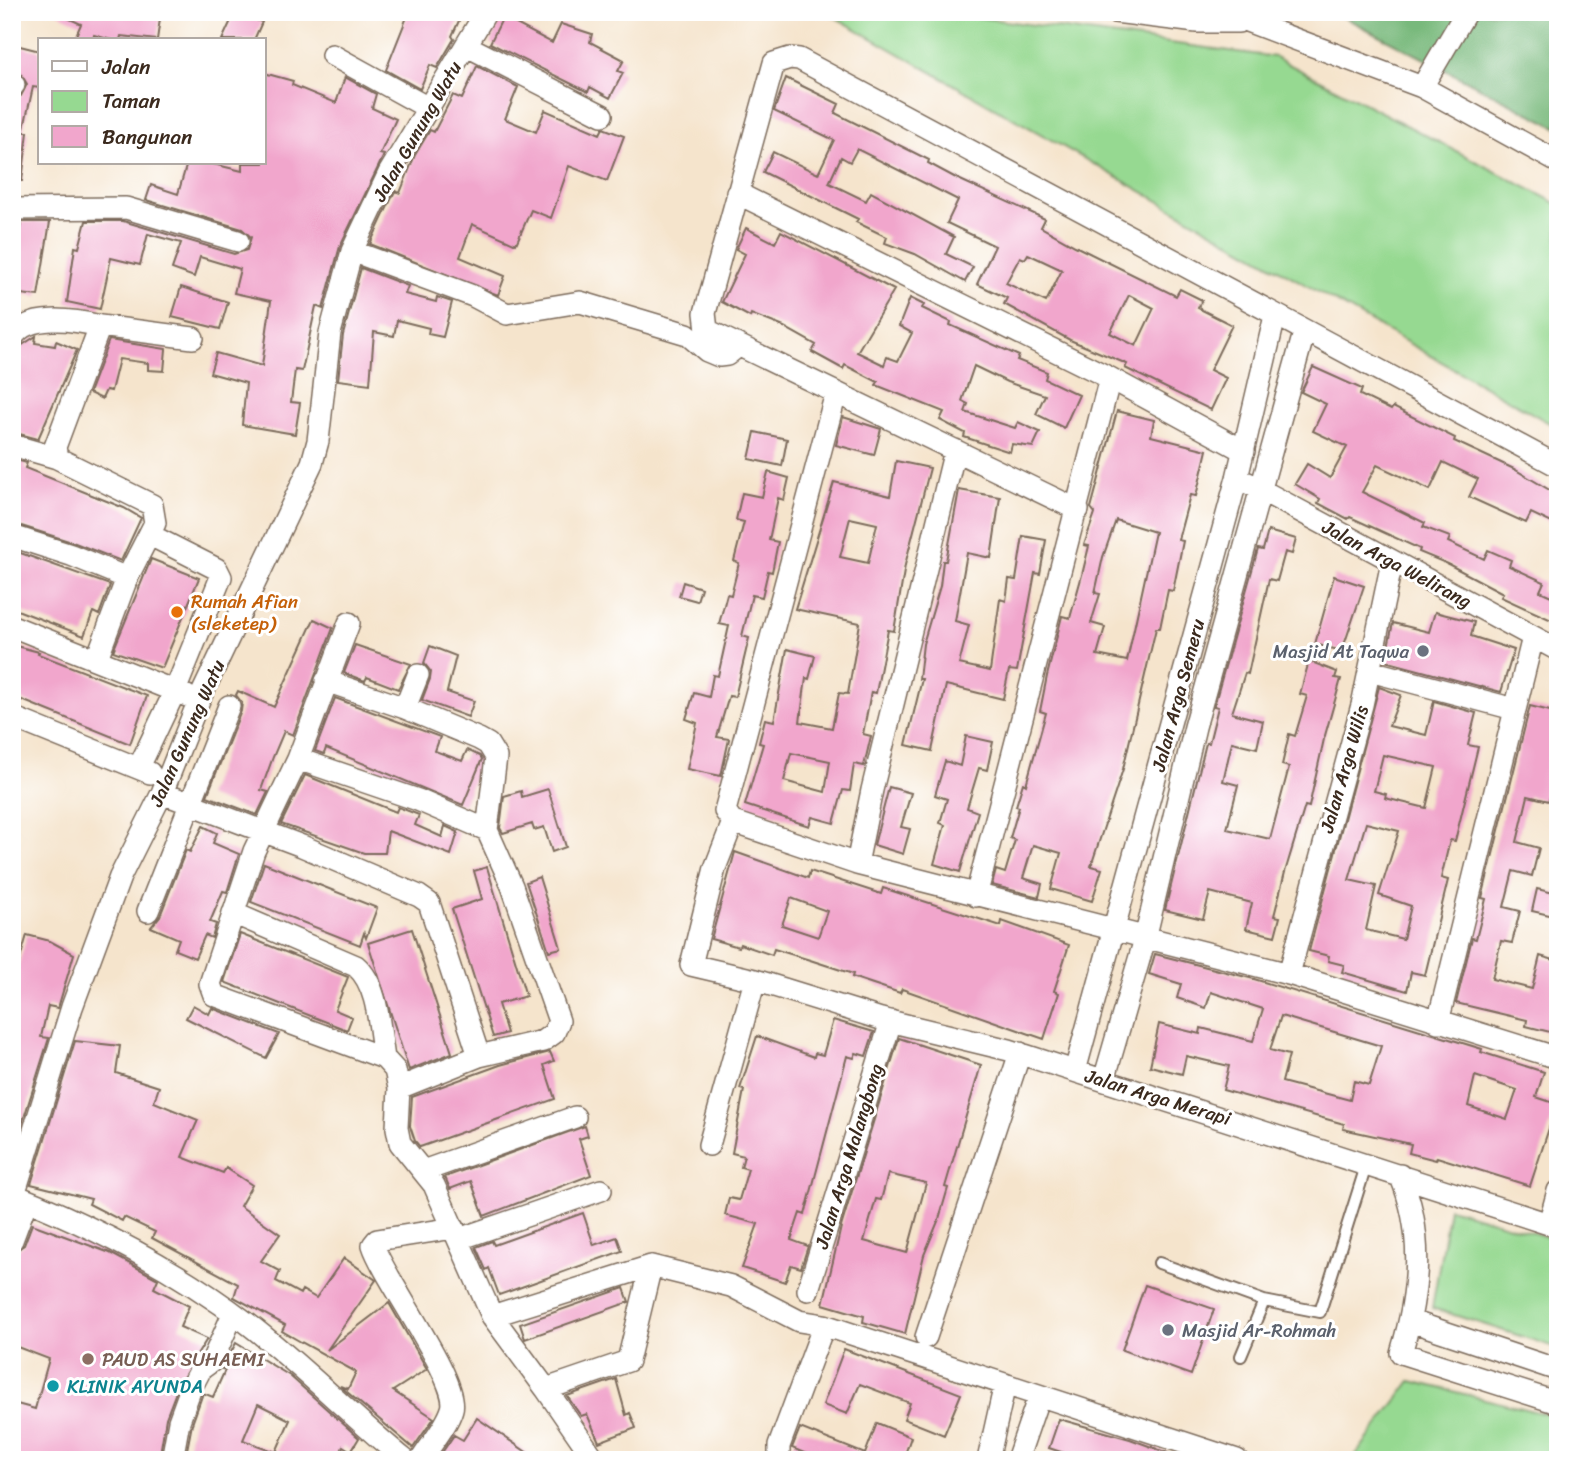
<svg xmlns="http://www.w3.org/2000/svg" width="1570" height="1472" viewBox="0 0 1570 1472" font-family="Sriracha,sans-serif">
<style>
.green{fill:#96d991;stroke:#688258;stroke-width:2}
.forest{fill:#78b97b;stroke:#5a724c;stroke-width:2}
.building{fill:#f1a6cc;fill-rule:evenodd}
.lines{fill:none;stroke-linecap:round;stroke-linejoin:round}
.service-casing{stroke:#7c6b5b;stroke-width:14}
.minor-casing{stroke:#7c6b5b;stroke-width:24}
.service{stroke:#fff;stroke-width:10}
.minor{stroke:#fff;stroke-width:21}
.food-dot{fill:#e8710a;stroke:#fff;stroke-width:2.5}
.worship-dot{fill:#6b7280;stroke:#fff;stroke-width:2.5}
.education-dot{fill:#8d6e63;stroke:#fff;stroke-width:2.5}
.culture-dot{fill:#0f9aa8;stroke:#fff;stroke-width:2.5}
.labels{text-anchor:middle;dominant-baseline:central;stroke-width:6;stroke-linejoin:round;paint-order:stroke}
.street-label{font-size:19px;fill:#3b2a1e;stroke:#fff}
.food-label{font-size:19px;fill:#c56008;stroke:#fff;text-anchor:start}
.worship-label{font-size:19px;fill:#5b616d;stroke:#fff;text-anchor:end}
.education-label{font-size:19px;fill:#785e54;stroke:#fff;text-anchor:start}
.culture-label{font-size:19px;fill:#0d838f;stroke:#fff;text-anchor:start}
</style>
<rect width="100%" height="100%" fill="#fff"/>
<filter id="ink" filterUnits="userSpaceOnUse"><feTurbulence type="fractalNoise" baseFrequency=".0143" numOctaves="2"/><feDisplacementMap in="SourceGraphic" scale="14" xChannelSelector="R" yChannelSelector="G"/><feConvolveMatrix kernelMatrix="1 2 1 2 8 2 1 2 1" color-interpolation-filters="sRGB"/></filter>
<filter id="wash" filterUnits="userSpaceOnUse"><feTurbulence type="fractalNoise" baseFrequency=".00686" numOctaves="4" result="noise"/><feDisplacementMap in="SourceGraphic" scale="28" xChannelSelector="R" yChannelSelector="G"/><feGaussianBlur stdDeviation="1.57" result="paint"/><feColorMatrix in="noise" values="0 0 0 0 0 0 0 0 0 0 0 0 0 0 0 0 0 1.4 0 .05"/><feComposite in="paint" operator="in"/></filter>
<g filter="url(#wash)">
<rect width="100%" height="100%" fill="#f5e4cc"/>
<path class="green" d="M826,12H937L1275,57L1558,204V428Z
M1449,1208L1558,1240V1348L1432,1308Z
M1411,1381L1558,1417V1460H1352Z"/>
<path class="forest" d="M1334,12H1541L1558,20V128Z"/>
<g id="blocks">
<path class="building" d="M55,12H161L157,40L121,36L120,40H111L94,35L91,40H74L81,24Z
M235,12L262,22L254,40H222Z
M409,12H463L452,36L454,39L437,68L430,65L420,89L386,70Z
M503,17L552,43L561,24L592,34L590,42L624,60L618,71L623,73L610,98L590,87L588,92L490,43Z
M12,44L40,51V88L33,87L23,132H28L22,181H12V98L21,96L27,84L21,74L12,72Z
M477,66L518,87L505,119L536,132L545,110L600,134L603,128L624,136L607,181L569,166L551,218L531,210L516,244L472,224L460,257L505,276L498,295L370,244L395,191L400,193L415,155L430,130L434,132L453,95L462,99Z
M264,73L293,81L292,85L336,103L345,77L376,94L372,108L396,119L380,154L384,155L340,246L323,309L316,306L302,371L295,370L291,402L300,403L295,434L242,425L246,383L210,373L216,353L262,366L271,301L234,293L240,269L200,257L194,277L172,269L181,243L148,234L140,265L111,258L100,309L67,302L75,247L79,248L86,221H123L234,254L247,250L251,237L242,229L146,200L151,185L178,194L187,163H209L242,171V163H264Z
M786,78L839,104L835,113L929,160L928,163L956,178L1045,219L1041,227L1075,246L1176,296L1180,289L1202,300L1198,308L1232,325L1210,370L1226,378L1211,410L1125,368L1127,364L1070,340L1004,304L1007,298L977,284L995,246L947,223L958,200L857,149L850,162L841,157L829,183L866,201L871,192L954,237L946,254L973,267L965,282L915,254L885,243L887,237L856,222L858,219L763,172L773,152L818,174L834,140L774,111ZM1028,254L1062,270L1046,302L1006,283L1020,257L1025,259ZM1129,295L1154,308L1136,346L1110,333Z
M21,222H50L38,296L12,293V270L15,271Z
M746,228L775,243L781,231L894,290L857,352L884,365L887,357L898,361L912,333L899,326L910,298L924,305L922,308L951,322L950,325L1019,356L1017,360L1047,372L1045,379L1079,395L1064,428L1036,414L1045,395L1007,382L974,366L962,401L968,404L965,412L1015,428L1018,422L1040,432L1033,447L1012,444L1010,452L964,437L965,433L940,420L944,412L876,385L878,382L845,365L843,369L812,352L816,345L784,327L751,314L750,317L722,302L745,254L736,249Z
M361,268L408,286L405,294L436,302L437,297L452,302L443,337L428,334L429,328L397,320L394,336L374,332L370,384L338,380L343,335Z
M181,287L228,302L220,329L172,317Z
M36,336L35,343L55,346L56,341L77,350L38,439L12,432V352Z
M109,340L166,349L164,371L148,370V363L119,359L111,391L106,390L102,399L89,393Z
M1313,367L1362,389L1360,395L1391,410L1393,407L1455,438L1454,441L1514,469L1558,495V526L1531,513L1526,523L1469,497L1478,479L1443,462L1430,490L1377,465L1362,492L1425,523L1423,527L1450,537L1448,542L1484,559L1488,550L1511,560L1509,566L1544,582L1540,591L1558,599V623L1501,597L1503,593L1448,564L1419,552L1420,549L1350,517L1348,519L1318,503L1320,499L1295,484L1307,464L1330,478L1347,447L1313,431L1326,404L1301,392Z
M1117,411L1154,420L1151,436L1207,450L1196,496L1190,495L1178,540L1183,541L1173,591L1168,590L1160,628H1156L1123,769L1091,866L1102,869L1092,901L1051,889L1061,853L1033,845L1023,878L1042,884L1039,897L992,885L996,870L1005,873L1015,840L1010,838L1019,807L1016,806L1023,783L1026,785L1046,713L1040,711L1047,676L1062,616L1070,618L1082,575L1089,546L1084,545L1095,513L1091,508ZM1116,520L1155,532L1127,661L1097,655L1105,627L1091,623L1100,594L1095,593L1103,557Z
M843,417L881,429L874,455L836,445Z
M755,432L787,439L782,466L749,459Z
M12,459L27,463L25,468L124,508L141,518L121,561L75,543L12,523Z
M896,461L930,468L905,565L894,631L888,630L876,693L871,692L863,734L871,736L864,766L854,764L850,791L843,790L834,823L812,817L809,826L745,805L763,744L759,743L765,719L774,721L787,649L815,656L809,679L806,678L800,722L832,728L839,693L848,694L860,623L795,609L834,482L890,496ZM850,518L877,524L868,563L840,557ZM791,753L830,761L825,792L784,781Z
M768,472L789,478L784,500L778,498L769,540L778,542L772,572L768,571L762,597L752,595L742,636L749,638L735,697L729,696L717,737L729,739L721,776L687,769L697,723L686,719L694,693L709,697L713,675L718,676L729,626L719,624L727,594L731,595L739,563L734,561L744,522L736,520L742,493L762,497Z
M959,490L1000,497L991,558L967,553L955,621L969,625L959,664L990,671L1000,599L1006,601L1009,579L1016,580L1023,536L1046,540L1040,574L1035,573L1017,671L1009,670L1003,699L946,685L932,751L906,745L922,679H919L923,644L940,586L943,561H946Z
M1268,531L1296,539L1292,554L1285,552L1277,581L1269,579L1248,674L1245,673L1232,713L1263,721L1257,748L1232,742L1223,781L1238,785L1227,829L1270,839L1289,767L1282,765L1289,734L1295,736L1307,696L1300,694L1309,661L1337,672L1335,678L1341,679L1324,739L1309,807L1305,806L1285,872L1274,916L1280,917L1275,936L1246,929L1252,903L1210,892L1203,919L1165,910L1206,743H1209L1218,707L1214,706L1258,549L1263,550Z
M12,550L110,585L99,615L93,612L84,636L12,608Z
M151,559L199,578L162,668L113,651Z
M1334,576L1364,586L1342,651L1315,644Z
M683,582L701,588L697,601L679,596Z
M1435,612L1474,622L1471,636L1514,650L1501,692L1385,661L1393,623L1429,632Z
M314,619L333,628L293,735L284,731L273,757L261,790L268,792L257,815L207,796L241,711L242,703L236,695L238,691L274,707Z
M12,645L39,652L38,654L147,696L130,744L12,696Z
M355,645L411,664L398,689L367,677L365,681L344,673Z
M430,646L456,656L447,692L474,701L468,717L422,700L430,679L431,672L424,663Z
M1379,687L1401,695L1389,726L1426,735L1434,701L1476,713L1468,745L1478,747L1455,841L1450,840L1441,878L1448,880L1425,975L1411,972L1407,991L1342,972L1344,965L1328,961L1329,956L1309,951ZM1383,755L1436,767L1426,808L1385,798L1386,794L1374,791ZM1366,823L1399,831L1379,895L1411,906L1403,939L1366,930L1376,886L1349,880Z
M335,698L440,737L435,751L462,761L467,750L480,756L482,759L463,805L326,748L324,754L315,751Z
M1530,706L1558,713V776L1555,775L1549,801L1528,796L1517,842L1539,848L1532,876L1513,871L1504,907L1520,911L1512,943L1501,941L1492,979L1532,989L1540,956L1558,961V1034L1526,1026L1527,1020L1456,1003L1472,938L1476,939L1486,899L1482,898Z
M966,736L993,742L987,770L979,768L967,808L978,812L960,872L934,864L945,825L940,823L947,799L935,795L945,761L960,766Z
M305,775L396,812L398,807L419,815L415,825L442,837L445,826L458,832L451,855L388,831L385,853H364L281,824Z
M889,787L911,793L901,827L910,829L903,854L874,845Z
M548,789L566,847L552,852L544,827L534,830L532,824L503,833L500,828L504,796L521,791L522,797Z
M203,826L217,833L213,843L239,854L227,892L223,891L210,922L216,924L212,938L205,935L195,958L175,950L179,939L151,927L160,916L186,850L190,852Z
M735,852L808,878L810,871L881,894L883,888L1001,926L1002,921L1069,945L1054,991L1059,993L1044,1039L902,989L900,993L852,977L853,974L810,960L774,949L772,955L740,944L739,947L711,939ZM791,898L827,911L818,937L782,925Z
M264,863L377,908L366,938L364,933L360,945L251,902Z
M487,867L526,996L498,1004L507,1033L493,1037L452,909L482,899L474,871Z
M539,877L561,948L549,951L526,882Z
M1537,889L1558,894V917L1532,911Z
M412,929L452,1053L409,1070L368,943Z
M240,934L348,977L335,1010L352,1017L347,1030L224,982Z
M27,935L50,941L74,954L58,1008L48,1006L41,1037L49,1038L12,1156V973H16Z
M1155,954L1254,979L1482,1049L1481,1052L1544,1072L1536,1097L1557,1104L1530,1186L1437,1157L1436,1160L1409,1153L1411,1144L1343,1129L1344,1124L1223,1090L1229,1066L1186,1056L1182,1074L1150,1066L1159,1024L1200,1034L1201,1028L1253,1041L1263,1009L1211,992L1206,1008L1177,998L1181,984L1149,974ZM1281,1016L1381,1046L1369,1085L1354,1081L1350,1100L1282,1082L1289,1055L1270,1050ZM1475,1076L1517,1090L1507,1119L1468,1106Z
M193,1005L209,1014L212,1008L279,1034L266,1058L186,1018Z
M833,1020L874,1032L866,1056L856,1053L854,1058L847,1056L805,1215L800,1213L791,1240L808,1246L801,1268L791,1265L785,1282L742,1268L758,1224L725,1215L729,1198L739,1200L748,1169L741,1167L744,1156L732,1153L744,1090L740,1089L757,1036L814,1057L815,1053L823,1055Z
M899,1038L981,1065L945,1187L948,1188L939,1219L924,1255L905,1334L863,1322L864,1316L823,1304L841,1227ZM888,1174L926,1183L907,1253L864,1241L876,1199L881,1200Z
M75,1041L120,1046L116,1073L159,1087L154,1102L198,1120L182,1157L223,1173L226,1168L252,1185L240,1206L280,1234L261,1261L280,1271L276,1281L300,1294L302,1290L316,1298L344,1258L376,1280L327,1350L389,1303L427,1369L393,1391L434,1418L413,1448L340,1386L348,1389L356,1372L301,1342L282,1331L285,1325L234,1297L238,1284L152,1238L155,1232L124,1217L122,1221L89,1204L91,1199L31,1184Z
M550,1052L554,1061L544,1065L555,1099L420,1147L415,1141L410,1126L412,1097L500,1065Z
M585,1126L588,1136L579,1139L591,1175L484,1216L471,1181L450,1189L445,1177Z
M583,1213L594,1245L617,1237L622,1251L499,1295L489,1268L486,1270L476,1247L492,1241L494,1245Z
M32,1224L110,1253L158,1279L154,1288L189,1306L180,1327L207,1339L179,1384L166,1418L159,1460H12V1422L17,1404L35,1409L49,1359L12,1345V1253L24,1245Z
M1145,1285L1214,1309L1191,1375L1122,1350Z
M624,1288L629,1302L525,1339L520,1324Z
M236,1343L290,1376L359,1438L351,1451L343,1446L338,1460H185L192,1424L203,1393L213,1397L225,1370L222,1369ZM258,1404L290,1420L276,1452L243,1440Z
M844,1349L961,1394L944,1435L904,1419L910,1403L860,1384L847,1414L823,1405Z
M616,1379L626,1415L630,1413L636,1428L599,1442L587,1414L581,1416L567,1396Z
M477,1418L538,1460H437L454,1435L463,1440Z
M1059,1419L1130,1439L1179,1457L1178,1460H1085L1049,1448Z
M877,1423L911,1437L903,1460H805L807,1454L792,1448L800,1428L865,1454Z"/>
</g>
</g>
<g filter="url(#ink)">
<use href="#blocks" fill-opacity="0" stroke="#7c6b5b" stroke-width="2"/>
<g class="lines">
<defs>
<path id="service" d="M1159,1263L1264,1301L1320,1312L1367,1163
M1241,1356L1264,1301"/>
<path id="minor" d="M1115,12L1197,22H1238
M1223,12L1422,87L1558,162
M467,46L602,115
M332,55L430,109
M12,85H14
M1422,87L1466,12
M737,193L1110,378L1244,451
M12,209L126,208L238,241
M352,251L473,296L507,314L580,302L687,334L707,351L719,356L727,355L737,347
M100,326L193,338
M12,339C26,312 75,320 100,326L55,447L57,458L152,505L155,523L127,578L97,658
M836,393L725,811L733,822L857,864L1289,974L1558,1058
M12,445L57,458
M1248,483L1558,650
M1078,510L707,330L705,313L774,63L790,58L799,59L1558,466
M12,536L71,555L127,578
M349,623L298,759L254,851L210,984L214,995L384,1058L395,1070L399,1088L397,1128L400,1143L434,1185L492,1316L546,1389L628,1361L651,1266
M12,626L187,696
M1370,671L1514,709
M326,681L405,708L479,739L488,744L496,757L487,830L512,886L559,1021L554,1033L543,1041L479,1056L399,1088
M405,708L418,675
M12,717L150,773
M298,759L418,800L487,830
M139,767L175,691L221,577L217,569L150,535
M162,793L302,846L419,896L429,903L479,1056
M857,864L872,790L955,450
M976,896L1110,378
M148,911L229,706
M233,913L356,966C379,986 379,1029 384,1058
M1289,974L1362,705L1392,562
M755,980L881,1019L1009,1050L1558,1227
M1438,1022L1533,637
M1075,1071L1237,478L1275,316
M1104,1080L1145,939L1195,727L1304,333
M709,1145L755,980L691,965L715,868L733,822
M423,1171L575,1117
M1400,1175C1425,1233 1419,1293 1401,1353L1558,1403
M12,1194C95,1227 176,1269 247,1323C302,1365 351,1416 405,1460
M14,1195L72,1007L120,877L162,793L199,700L312,463L318,441L330,333L352,251L389,173L486,12
M1549,1224L1558,1191
M459,1239L601,1190
M12,1240L27,1200
M808,1290L891,1021
M492,1316L651,1266L731,1286L799,1321L824,1325L1237,1460
M1411,1321L1558,1370
M926,1337L1020,1053
M546,1389L595,1460
M172,1460L179,1421L191,1388L201,1369L212,1361L233,1314
M421,1460C431,1444 447,1426 452,1409C461,1382 383,1277 373,1245L377,1240L454,1228
M779,1460V1446L824,1325
M988,1460L1005,1384
M1017,1460L1039,1396"/>
</defs>
<use href="#service" class="service-casing"/>
<use href="#minor" class="minor-casing"/>
<use href="#service" class="service"/>
<use href="#minor" class="minor"/>
</g>
</g>
<circle class="food-dot" cx="177" cy="612" r="7"/>
<g class="worship-dot">
<circle cx="1423" cy="651" r="7"/>
<circle cx="1168" cy="1330" r="7"/>
</g>
<circle class="education-dot" cx="88" cy="1359" r="7"/>
<circle class="culture-dot" cx="53" cy="1386" r="7"/>
<g class="labels">
<g class="street-label">
<text transform="translate(417 131) rotate(-60)">Jalan Gunung Watu</text>
<text transform="translate(1397 564) rotate(28)">Jalan Arga Welirang</text>
<text transform="translate(1178 695) rotate(-75)">Jalan Arga Semeru</text>
<text transform="translate(187 733) rotate(-66)">Jalan Gunung Watu</text>
<text transform="translate(1344 769) rotate(-74)">Jalan Arga Wilis</text>
<text transform="translate(1158 1097) rotate(17)">Jalan Arga Merapi</text>
<text transform="translate(849 1156) rotate(-73)">Jalan Arga Malangbong</text>
</g>
<g class="food-label">
<text x="191" y="601">Rumah Afian<tspan x="191" dy="22">(sleketep)</tspan></text>
</g>
<g class="worship-label">
<text x="1409" y="651">Masjid At Taqwa</text>
<text x="1182" y="1330" text-anchor="start">Masjid Ar-Rohmah</text>
</g>
<g class="education-label">
<text x="102" y="1359">PAUD AS SUHAEMI</text>
</g>
<g class="culture-label">
<text x="67" y="1386">KLINIK AYUNDA</text>
</g>
</g>
<rect width="1570" height="1472" fill="none" stroke="#fff" stroke-width="42"/>
<rect x="38" y="38" width="228" height="126" fill="#ffffff" stroke="#b1aaa5" stroke-width="2"/>
<rect x="52" y="61" width="35" height="10" fill="#ffffff" stroke="#b1aaa5" stroke-width="2"/>
<text x="102" y="74" font-size="21" fill="#3b2a1e">Jalan</text>
<rect x="52" y="91" width="35" height="21" fill="#96d991" stroke="#b1aaa5" stroke-width="2"/>
<text x="102" y="108" font-size="21" fill="#3b2a1e">Taman</text>
<rect x="52" y="126" width="35" height="21" fill="#f1a6cc" stroke="#b1aaa5" stroke-width="2"/>
<text x="102" y="144" font-size="21" fill="#3b2a1e">Bangunan</text>
</svg>
